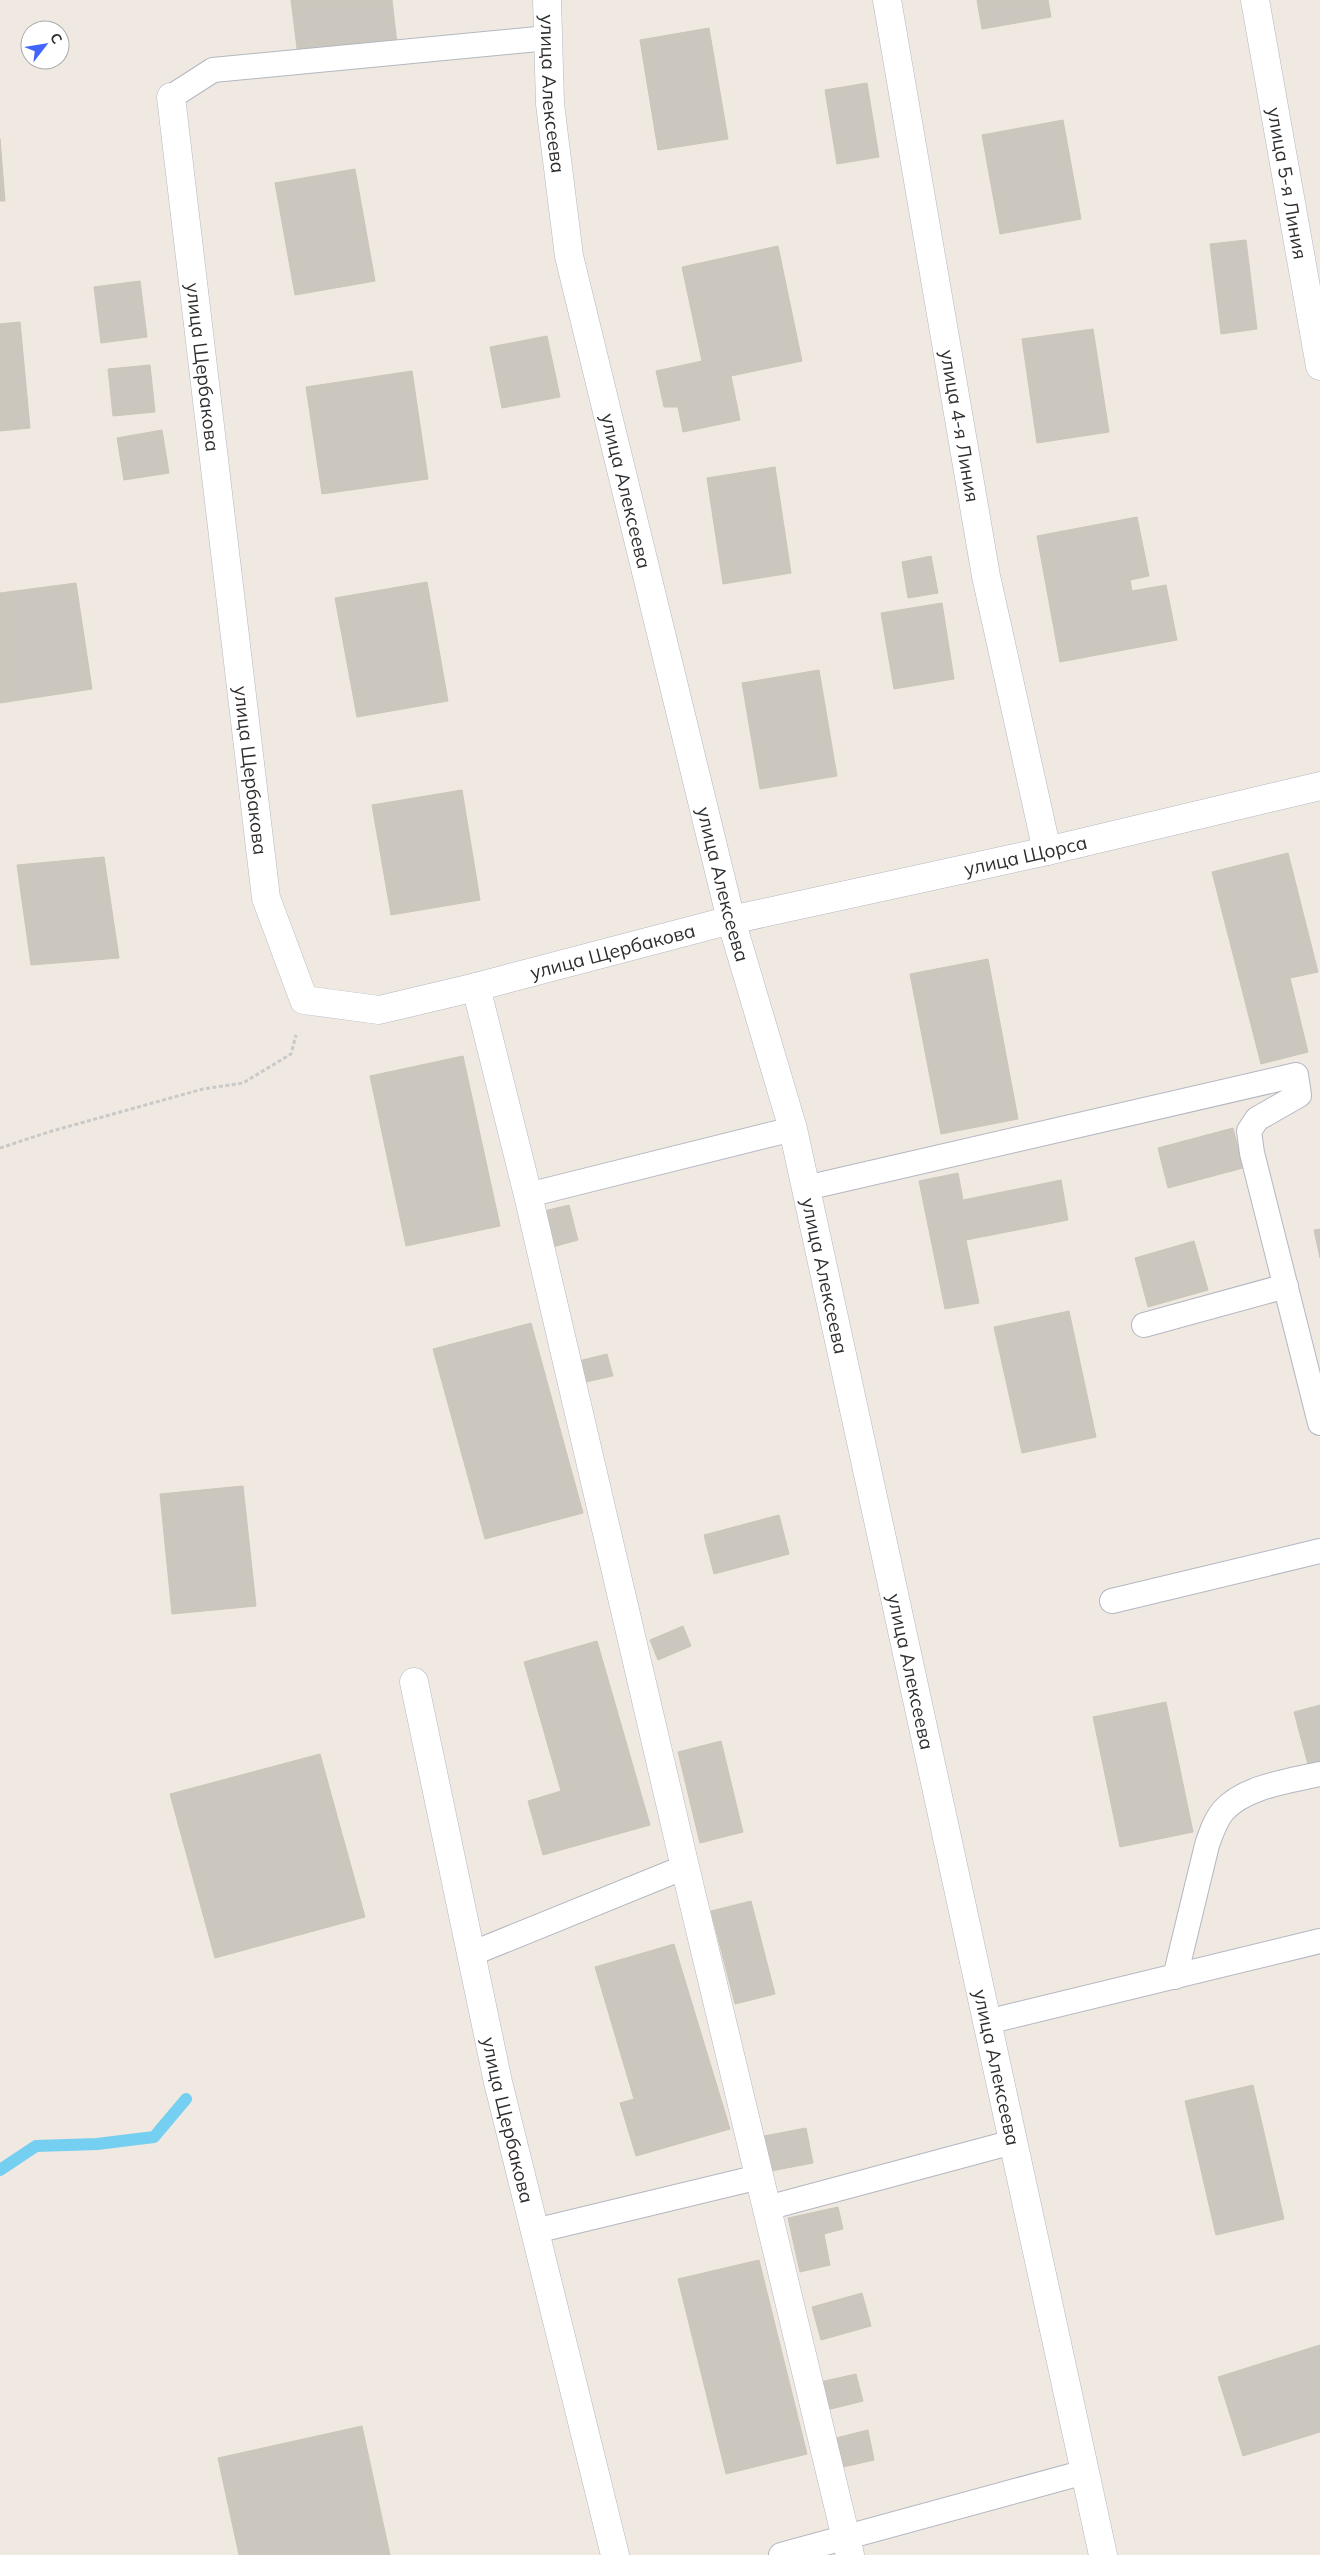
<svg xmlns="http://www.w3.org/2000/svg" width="1320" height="2555" viewBox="0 0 1320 2555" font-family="Mulish,sans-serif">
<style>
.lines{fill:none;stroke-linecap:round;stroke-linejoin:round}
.stream{stroke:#75cff0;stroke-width:12}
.building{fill:#cbc7bf;stroke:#cbc5ba}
.lane-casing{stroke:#b4b7c1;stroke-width:26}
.street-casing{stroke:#b4b7c1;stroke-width:29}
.path{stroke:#c9c9c9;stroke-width:3;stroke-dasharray:4 2.5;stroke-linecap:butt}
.lane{stroke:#fff;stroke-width:24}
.street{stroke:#fff;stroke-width:28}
.labels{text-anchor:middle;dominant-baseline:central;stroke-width:5;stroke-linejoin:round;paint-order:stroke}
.street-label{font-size:19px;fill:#2e2e2e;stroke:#fff}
</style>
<rect width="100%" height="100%" fill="#efe9e1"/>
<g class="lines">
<path class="stream" d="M0,2170L36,2146L97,2144L154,2137L186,2099"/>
</g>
<path class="building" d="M291,0H392L397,44L298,56Z
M977,0H1048L1051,17L982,29Z
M709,28L728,139L658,150L640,40Z
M867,83L879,157L837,164L825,90Z
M1063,120L1081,219L1000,234L982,135Z
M0,139L5,201H0Z
M355,169L375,281L295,295L275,183Z
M1246,240L1257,329L1221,334L1210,244Z
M778,246L802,361L731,376L740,420L683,432L678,407H664L656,371L702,361L682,267Z
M140,281L147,337L101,343L94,287Z
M20,322L30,428L0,431V324Z
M1093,329L1109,432L1037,443L1022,339Z
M547,336L560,397L502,408L490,347Z
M150,365L155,412L113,416L108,369Z
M412,371L428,479L322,494L306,387Z
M162,430L169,473L124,480L117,438Z
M775,467L791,573L723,584L707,478Z
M1137,517L1149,576L1130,580L1132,591L1166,585L1177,640L1060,662L1037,536Z
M931,556L938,593L908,598L902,562Z
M427,582L448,701L357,717L335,598Z
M76,583L92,689L0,703V593Z
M942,603L954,679L894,689L881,613Z
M819,670L837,776L760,789L742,683Z
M462,790L480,900L391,915L372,805Z
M1288,853L1318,972L1290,978L1308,1052L1261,1064L1212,872Z
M104,857L119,958L31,965L17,865Z
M988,959L1018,1119L941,1134L910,974Z
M463,1056L500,1226L406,1246L370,1076Z
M1233,1128L1243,1168L1168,1188L1158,1148Z
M958,1173L963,1200L1061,1180L1068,1220L966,1240L979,1303L945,1309L919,1181Z
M569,1205L578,1240L549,1248L540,1212Z
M1320,1229V1258L1314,1230Z
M1194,1241L1208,1290L1148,1307L1135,1258Z
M1069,1311L1096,1437L1022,1453L994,1327Z
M531,1323L583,1513L485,1539L433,1349Z
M607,1354L613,1376L572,1385L566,1364Z
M243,1486L256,1606L172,1614L160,1494Z
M779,1515L789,1554L714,1574L704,1535Z
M683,1626L691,1646L658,1660L650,1640Z
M597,1641L650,1825L543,1855L528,1801L561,1791L524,1662Z
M1166,1702L1193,1832L1120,1847L1093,1717Z
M1320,1705V1769L1310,1772L1294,1712Z
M721,1741L743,1832L700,1843L678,1752Z
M320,1754L365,1917L215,1958L170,1794Z
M751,1901L775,1994L735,2004L711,1911Z
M674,1944L730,2129L636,2156L620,2103L634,2099L595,1967Z
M1253,2085L1284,2219L1216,2235L1185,2101Z
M806,2128L813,2163L771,2171L764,2136Z
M838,2207L843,2229L824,2234L830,2265L800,2272L788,2218Z
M759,2260L807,2454L726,2474L678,2279Z
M862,2293L871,2326L821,2340L812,2307Z
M1320,2345V2432L1243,2456L1218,2377Z
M856,2374L863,2401L827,2410L820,2382Z
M362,2426L390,2555H239L218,2458Z
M868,2430L874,2460L843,2467L836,2438Z"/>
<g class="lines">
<defs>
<path id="lane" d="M171,97L213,70L548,38
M806,1188L1296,1075L1299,1095L1257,1119L1249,1131L1252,1153L1320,1423
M528,1195L793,1129
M1144,1325L1286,1286
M1112,1601L1320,1551
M471,1954L685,1867
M1175,1977L1207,1845C1211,1833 1215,1821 1223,1811C1245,1786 1290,1781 1320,1774
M987,2022L1320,1941
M767,2208L1013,2142
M535,2231L759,2177
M781,2555L1085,2472"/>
<g id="street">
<path id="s1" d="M547,0L550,104L569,256L731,920L793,1129L1103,2555"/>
<path id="s2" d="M887,0L986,576L1047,851"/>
<path id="s3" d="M1255,0L1320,366"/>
<path id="s4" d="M171,97L266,898L304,1000L379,1010L476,987L731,920L1047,851L1320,786"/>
<path d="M476,987L528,1195L685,1867L850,2555"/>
<path id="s5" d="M414,1682L498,2082L615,2555"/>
</g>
</defs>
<use href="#lane" class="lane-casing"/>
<use href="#street" class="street-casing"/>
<path class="path" d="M0,1148L52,1131L203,1089L243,1083L291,1054L296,1035"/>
<use href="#lane" class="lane"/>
<use href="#street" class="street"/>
</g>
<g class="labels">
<g class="street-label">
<text stroke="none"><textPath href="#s1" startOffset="94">улица Алексеева</textPath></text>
<text stroke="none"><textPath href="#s3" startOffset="186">улица 5-я Линия</textPath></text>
<text stroke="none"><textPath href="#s4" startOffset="272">улица Щербакова</textPath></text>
<text stroke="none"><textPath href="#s2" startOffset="432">улица 4-я Линия</textPath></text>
<text stroke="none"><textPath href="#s1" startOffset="499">улица Алексеева</textPath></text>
<text stroke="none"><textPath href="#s4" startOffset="678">улица Щербакова</textPath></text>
<text stroke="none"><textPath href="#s4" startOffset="1656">улица Щорса</textPath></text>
<text stroke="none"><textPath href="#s1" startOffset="904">улица Алексеева</textPath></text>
<text stroke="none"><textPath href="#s4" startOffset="1232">улица Щербакова</textPath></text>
<text stroke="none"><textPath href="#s1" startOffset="1309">улица Алексеева</textPath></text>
<text stroke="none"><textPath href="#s1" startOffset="1714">улица Алексеева</textPath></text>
<text stroke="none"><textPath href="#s1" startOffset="2119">улица Алексеева</textPath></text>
<text stroke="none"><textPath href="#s5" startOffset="448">улица Щербакова</textPath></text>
</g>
</g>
<g transform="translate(45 45) rotate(59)"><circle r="24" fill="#ffffff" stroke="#ababab"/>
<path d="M0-4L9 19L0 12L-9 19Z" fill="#4264fb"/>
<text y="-8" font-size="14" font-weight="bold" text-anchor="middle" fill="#2e2e2e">С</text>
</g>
</svg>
